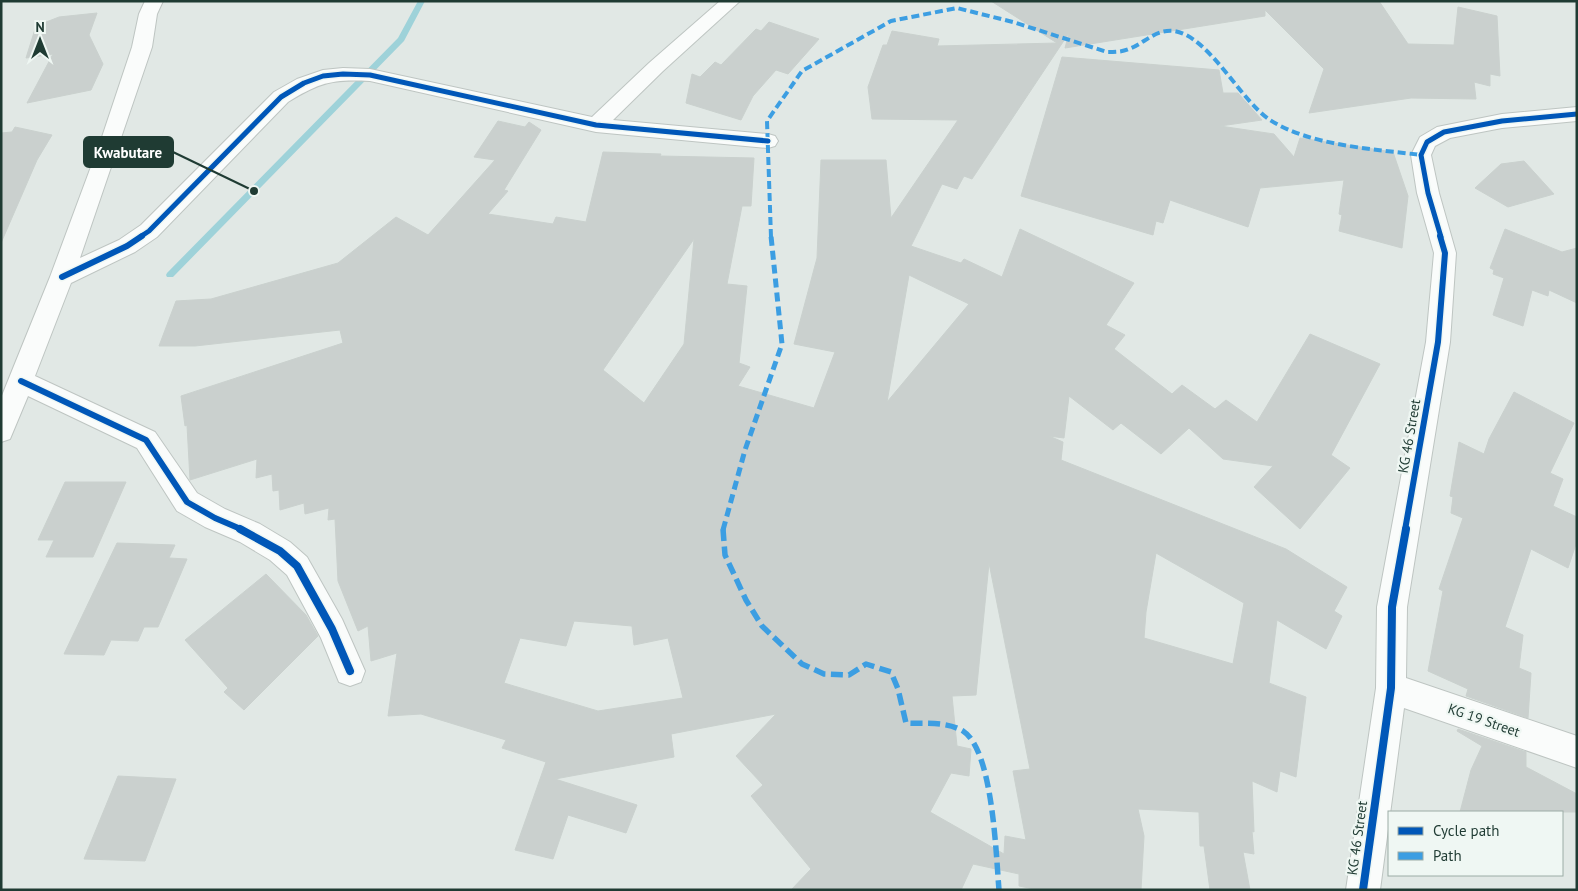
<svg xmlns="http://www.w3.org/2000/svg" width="1578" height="891" viewBox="0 0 1578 891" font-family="'PT Sans',sans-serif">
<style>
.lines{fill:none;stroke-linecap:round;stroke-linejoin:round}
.stream{fill:#9ed2d9;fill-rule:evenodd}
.building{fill:#cad0ce;stroke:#cad1ce;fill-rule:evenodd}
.street-casing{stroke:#bec5c2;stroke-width:2}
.street{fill:#fafcfb;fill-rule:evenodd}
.quiet-far2{stroke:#3c9ee2;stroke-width:4;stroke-dasharray:8 4;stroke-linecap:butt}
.quiet-far1{stroke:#3c9ee2;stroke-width:5;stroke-dasharray:9 5;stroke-linecap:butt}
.quiet{stroke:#3c9ee2;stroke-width:5.5;stroke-dasharray:12 5.5;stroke-linecap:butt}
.cycleway-far2-casing{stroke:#eff7f3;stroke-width:8}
.cycleway-far1-casing{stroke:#eff7f3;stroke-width:9}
.cycleway-casing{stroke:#eff7f3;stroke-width:11}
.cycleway-far2{stroke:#0057b8;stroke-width:5}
.cycleway-far1{stroke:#0057b8;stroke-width:6}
.cycleway{stroke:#0057b8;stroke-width:8}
.labels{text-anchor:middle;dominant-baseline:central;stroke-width:4.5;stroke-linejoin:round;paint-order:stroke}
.street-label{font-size:14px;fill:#1f3b33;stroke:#eff7f3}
.leader{fill:none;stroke:#1f3b33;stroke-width:2}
.callout-dot{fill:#1f3b33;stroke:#eff7f3;stroke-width:2}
.callout{fill:#1f3b33;stroke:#1f3b33;stroke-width:2}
.callout-label{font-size:15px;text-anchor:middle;font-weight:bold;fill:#fff}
</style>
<rect width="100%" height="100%" fill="#e1e8e5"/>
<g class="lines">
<path class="stream" d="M418,1H425L404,41L173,277H167L166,275L167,273L398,38Z"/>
</g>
<path class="building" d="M991,1H1379L1408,44L1454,45L1458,7L1497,16L1500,76L1490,74V86L1474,82L1476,99L1411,98L1309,113L1324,69L1265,10V16L1065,48L1069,33L972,179L964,176L957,189L942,184L911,246L961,263L964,259L1002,277L1020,229L1134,283L1106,325L1125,335L1114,349L1172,394L1182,385L1215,409L1226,400L1257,422L1310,334L1380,364L1331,455L1350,468L1300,529L1254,487L1273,466L1223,459L1189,428L1161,454L1121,423L1113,430L1069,396L1064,438L1049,436L1063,442L1061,460L1286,549L1347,587L1334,611L1342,616L1326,649L1277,620L1269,683L1306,697L1296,777L1280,771L1277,792L1252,781L1254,832L1252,831L1254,854L1243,852L1250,890H1210L1204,846H1200L1199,812L1138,809L1144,836L1141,890H1039L1019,886V874L973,864L961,890H791L811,869L751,796L763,785L736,756L776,714L671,734L674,757L555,779L637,805L626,833L568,815L553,859L515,850L546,762L502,748L506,740L421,714L388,716L397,653L371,661L368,626L358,631L338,581L335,519L328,520L329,508L305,514L304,503L280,510L279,490L273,491L272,474L256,478L257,459L190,480L187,425L185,426L181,396L343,343L340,330L195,346H159L176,301L211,299L338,263L396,217L428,235L495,160L474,157L498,121L525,127L529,122L541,130L504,190L508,191L488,214L553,224L556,217L586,222L603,152L661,154L660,156L754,158L751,206H742L727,284L747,286L739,363L750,367L738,386L814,408L835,352L794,344L817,258L821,160H886L891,218L958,120L872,119L868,87L883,45H887L892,31L939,39L937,46L1057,43ZM694,239L684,344L644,403L603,370ZM909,275L969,304L887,402ZM1156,553L1244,603L1233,664L1144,638L1146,612ZM989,563L1030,769L1013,771L1026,840L1005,836L1004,854L930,812L951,773L969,776L971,749L957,746L952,696L976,695ZM574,621L632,626L634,645L668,638L683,698L598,711L504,683L520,638L566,646Z
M97,13L89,35L103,64L91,90L27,103L53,54L26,58L36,26L59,17Z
M769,22L819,39L788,74L776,70L753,96L741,120L686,103L692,74L700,77L715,62L721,65L756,29L761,31Z
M1062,57L1219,70L1223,93H1238L1262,120L1220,126L1274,134L1294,157L1300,138L1393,152L1408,196L1402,248L1339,231L1342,215L1339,214L1344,180L1260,188L1248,227L1170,200L1163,223L1156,221L1153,235L1021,196Z
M15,127L52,135L37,160L1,243V133L12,132Z
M1524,161L1554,194L1508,207L1475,188L1501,164Z
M1505,229L1562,252L1577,248V303L1549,290L1548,296L1532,290L1523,326L1493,315L1504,278L1493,274L1494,270L1490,268Z
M1514,392L1574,423L1550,473L1563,479L1553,506L1577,517V541L1568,568L1531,549L1505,627L1523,635L1519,668L1531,673L1528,718L1466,696L1468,689L1428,671L1443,591L1439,589L1463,518L1451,513L1453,497L1450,496L1459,442L1484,454L1489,439Z
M65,482H126L93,557H46L54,540H38Z
M117,543L175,545L169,558L187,559L158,627H144L138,641L111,640L104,655L64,654Z
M266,574L306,615L318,636L244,710L224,692L228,688L185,640Z
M1458,729L1526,752V767L1577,794V812H1460L1471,770L1482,746L1457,731Z
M118,776L176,779L145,861L84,859Z"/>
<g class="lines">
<defs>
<path id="street" d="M145,1H163L157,14L152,47L80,258L119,240L141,225L274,92L297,79L323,70L343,68L370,69L592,117L649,63L720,1H740L663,71L613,120L768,134L775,136L778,141L775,146L768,148L596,132L370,81C333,79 320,82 288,102L157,237L135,252L71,283L35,376L155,432L197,493L225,509L260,524L290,542L307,557L342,619L365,671L361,682L350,686L339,682L321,638L287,575L270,560L240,542L205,527L177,511L137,448L28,396L10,439L1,442V398L50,277L102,137L132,47L139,14Z
M1577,107V121L1502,128L1450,138L1435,146L1431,155L1439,193L1456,253L1450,342L1407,607L1406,678L1577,736V768L1404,708L1380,890H1346L1376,688L1377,607L1426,342L1434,253L1417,193L1411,155L1420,137L1437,127L1502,114Z"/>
</defs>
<use href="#street" class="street-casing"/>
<use href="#street" class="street"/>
<path class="quiet-far2" d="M771,237L767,121L802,71L891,21L957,8L1013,22L1107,52C1115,52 1122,52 1129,49C1145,43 1155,29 1174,31C1209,36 1240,100 1270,120C1311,146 1374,149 1421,155"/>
<path class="quiet-far1" d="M723,530L745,450L782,344L771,236"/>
<path class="quiet" d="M723,529L725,555L746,600L762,626L802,664L824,674L849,675L866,664L891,672L898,689L906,723C924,724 946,721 963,731C993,750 996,855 999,890"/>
<defs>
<path id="cycleway-far2" d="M140,237L149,231L281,97L304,83L323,76L343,74L370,75L596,125L768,141
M1441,237L1428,193L1421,155L1427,142L1444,132L1502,121L1577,114"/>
<path id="cycleway-far1" d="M62,277L127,246L142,236
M21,381L146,440L187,502L215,518L243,530
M1405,530L1438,342L1445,253L1440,236"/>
<path id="cycleway" d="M240,529L280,551L297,566L332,629L350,671
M1363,890L1391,688L1392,607L1406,529"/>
</defs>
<use href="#cycleway-far2" class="cycleway-far2-casing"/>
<use href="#cycleway-far1" class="cycleway-far1-casing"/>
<use href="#cycleway" class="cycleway-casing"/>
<use href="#cycleway-far2" class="cycleway-far2"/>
<use href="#cycleway-far1" class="cycleway-far1"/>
<use href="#cycleway" class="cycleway"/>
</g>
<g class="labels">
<g class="street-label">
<text transform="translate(1409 436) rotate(-80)">KG 46 Street</text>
<text transform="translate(1484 720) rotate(19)">KG 19 Street</text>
<text transform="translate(1357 838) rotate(-82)">KG 46 Street</text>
</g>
</g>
<path class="leader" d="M254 191L173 152"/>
<circle class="callout-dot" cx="254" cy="191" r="5"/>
<rect class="callout" x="84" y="137" width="89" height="30" rx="5"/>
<g class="callout-label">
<text x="128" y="158">Kwabutare</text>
</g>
<rect width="1578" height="891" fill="none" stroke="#1f3b33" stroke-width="5"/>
<rect x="1388" y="811" width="175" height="65" fill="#eff7f3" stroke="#9caca6"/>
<rect x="1398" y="827" width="25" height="8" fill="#0057b8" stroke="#9caca6"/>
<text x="1433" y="836" font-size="15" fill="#1f3b33">Cycle path</text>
<rect x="1398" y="852" width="25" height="8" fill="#3c9ee2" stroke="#9caca6"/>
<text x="1433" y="861" font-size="15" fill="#1f3b33">Path</text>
<g transform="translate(40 40)" stroke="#eff7f3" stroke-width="4" paint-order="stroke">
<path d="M0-4L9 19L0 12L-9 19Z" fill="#1f3b33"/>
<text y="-8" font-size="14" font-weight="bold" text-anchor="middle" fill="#1f3b33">N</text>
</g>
</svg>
